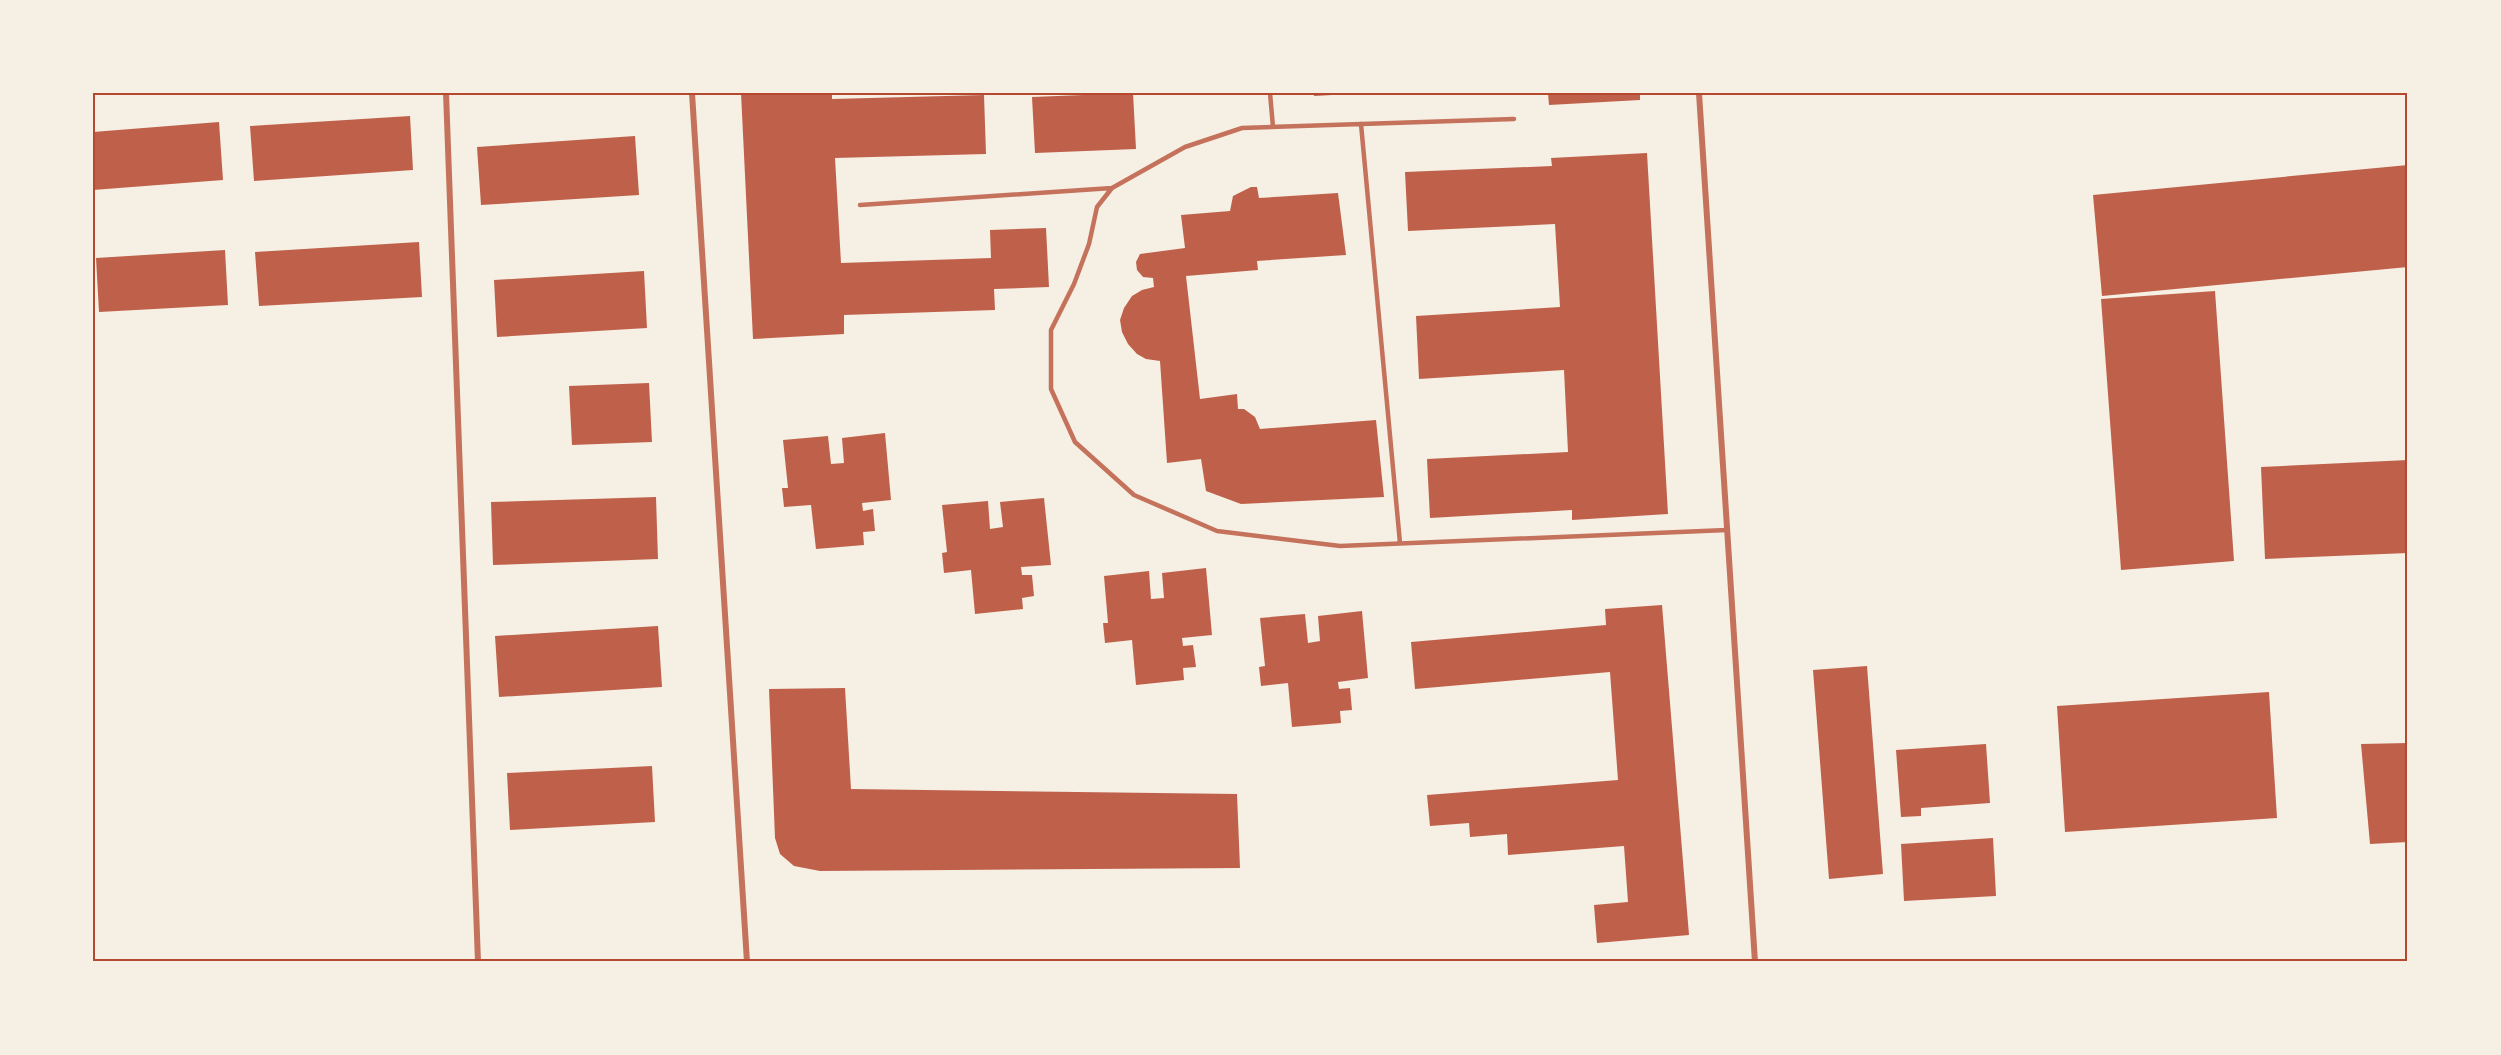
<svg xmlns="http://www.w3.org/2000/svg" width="2501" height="1055" viewBox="0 0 2501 1055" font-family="'Playfair Display',serif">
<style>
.building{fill:#bf614a}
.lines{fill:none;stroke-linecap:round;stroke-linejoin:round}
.service{stroke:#c5725c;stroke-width:4.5}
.minor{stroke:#c5725c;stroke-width:6}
.neatline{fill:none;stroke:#b5482f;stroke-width:2}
</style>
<rect width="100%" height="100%" fill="#f6efe4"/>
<path class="building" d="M741,93H832V99L984,95L986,154L835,158L841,263L991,258L990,230L1046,228L1049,287L994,289L995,310L844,315V334L753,339Z
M1133,93L1136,149L1035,153L1032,97Z
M1314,93H1332V95L1314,96Z
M1548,93H1640V100L1549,105Z
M410,116L413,170L254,181L250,126Z
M219,122L223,180L93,190V132Z
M635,136L639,195L481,205L477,147Z
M1647,153L1668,514L1572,520V510L1430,518L1427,459L1568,452L1564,370L1419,379L1416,316L1560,307L1555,224L1408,231L1405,172L1552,166L1551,158Z
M2408,165V267L2102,296L2093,195Z
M1251,187H1257L1259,198L1338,193L1346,255L1257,261L1258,270L1186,276L1200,399L1237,394L1238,409H1244L1255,417L1260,429L1376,420L1384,497L1241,504L1206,491L1201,459L1167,463L1160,361L1146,359L1137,354L1128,344L1122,332L1120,320L1124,308L1132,296L1142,290L1154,287L1153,278L1143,277L1137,270L1136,262L1140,254L1185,248L1181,215L1230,211L1233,196Z
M419,242L422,297L259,306L255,252Z
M225,250L228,305L99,312L96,258Z
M644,271L647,328L497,337L494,280Z
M2215,291L2234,561L2121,570L2101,299Z
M649,383L652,442L572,445L569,386Z
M885,433L891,500L862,503L863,511L873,509L875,531L863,532L864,545L816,549L811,505L784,507L782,488H788L783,440L828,436L831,464L844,463L842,438Z
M2408,460V553L2265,559L2261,467Z
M656,497L658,559L493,565L491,502Z
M1044,498L1051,565L1021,567L1022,575H1032L1034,596L1022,598L1023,609L975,614L971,570L944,573L942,553L947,552L942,505L988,501L990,529L1003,527L1000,502Z
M1206,568L1212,635L1182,638L1183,646L1193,645L1196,667L1183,668L1184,680L1136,685L1132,640L1105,643L1103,623H1108L1104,576L1149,571L1151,599L1164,598L1162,573Z
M1662,605L1689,935L1597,943L1594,905L1628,902L1624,846L1508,855L1507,834L1470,837L1469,823L1430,826L1427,795L1618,780L1610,672L1415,689L1411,642L1606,625L1605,609Z
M1362,611L1368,678L1338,682L1339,689L1350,688L1352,710L1340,711L1341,723L1292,727L1288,683L1261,686L1259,667L1265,666L1260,618L1305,614L1308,643L1320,641L1318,616Z
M658,626L662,687L499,697L495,636Z
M1867,666L1883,874L1829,879L1813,670Z
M845,688L851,789L1237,794L1240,868L820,871L794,866L780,854L775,838L769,689Z
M2269,692L2277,818L2065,832L2057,706Z
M2408,743V842L2370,844L2361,744Z
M1986,744L1990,803L1921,808V816L1901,817L1896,750Z
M652,766L655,822L510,830L507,773Z
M1993,838L1996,896L1904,901L1901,844Z"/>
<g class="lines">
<path class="service" d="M1270,93L1273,127
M1514,119L1242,128L1185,147L1112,188L1097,207L1089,244L1074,284L1051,330V389L1075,442L1134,495L1217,531L1340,546L1727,530
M1361,124L1400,543
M860,205L1112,188"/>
<path class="minor" d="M446,93L478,962
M692,93L747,962
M1699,93L1755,962"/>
</g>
<rect width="2501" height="1055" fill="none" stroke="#f6efe4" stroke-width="189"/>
<rect x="94" y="94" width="2312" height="866" class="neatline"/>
</svg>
